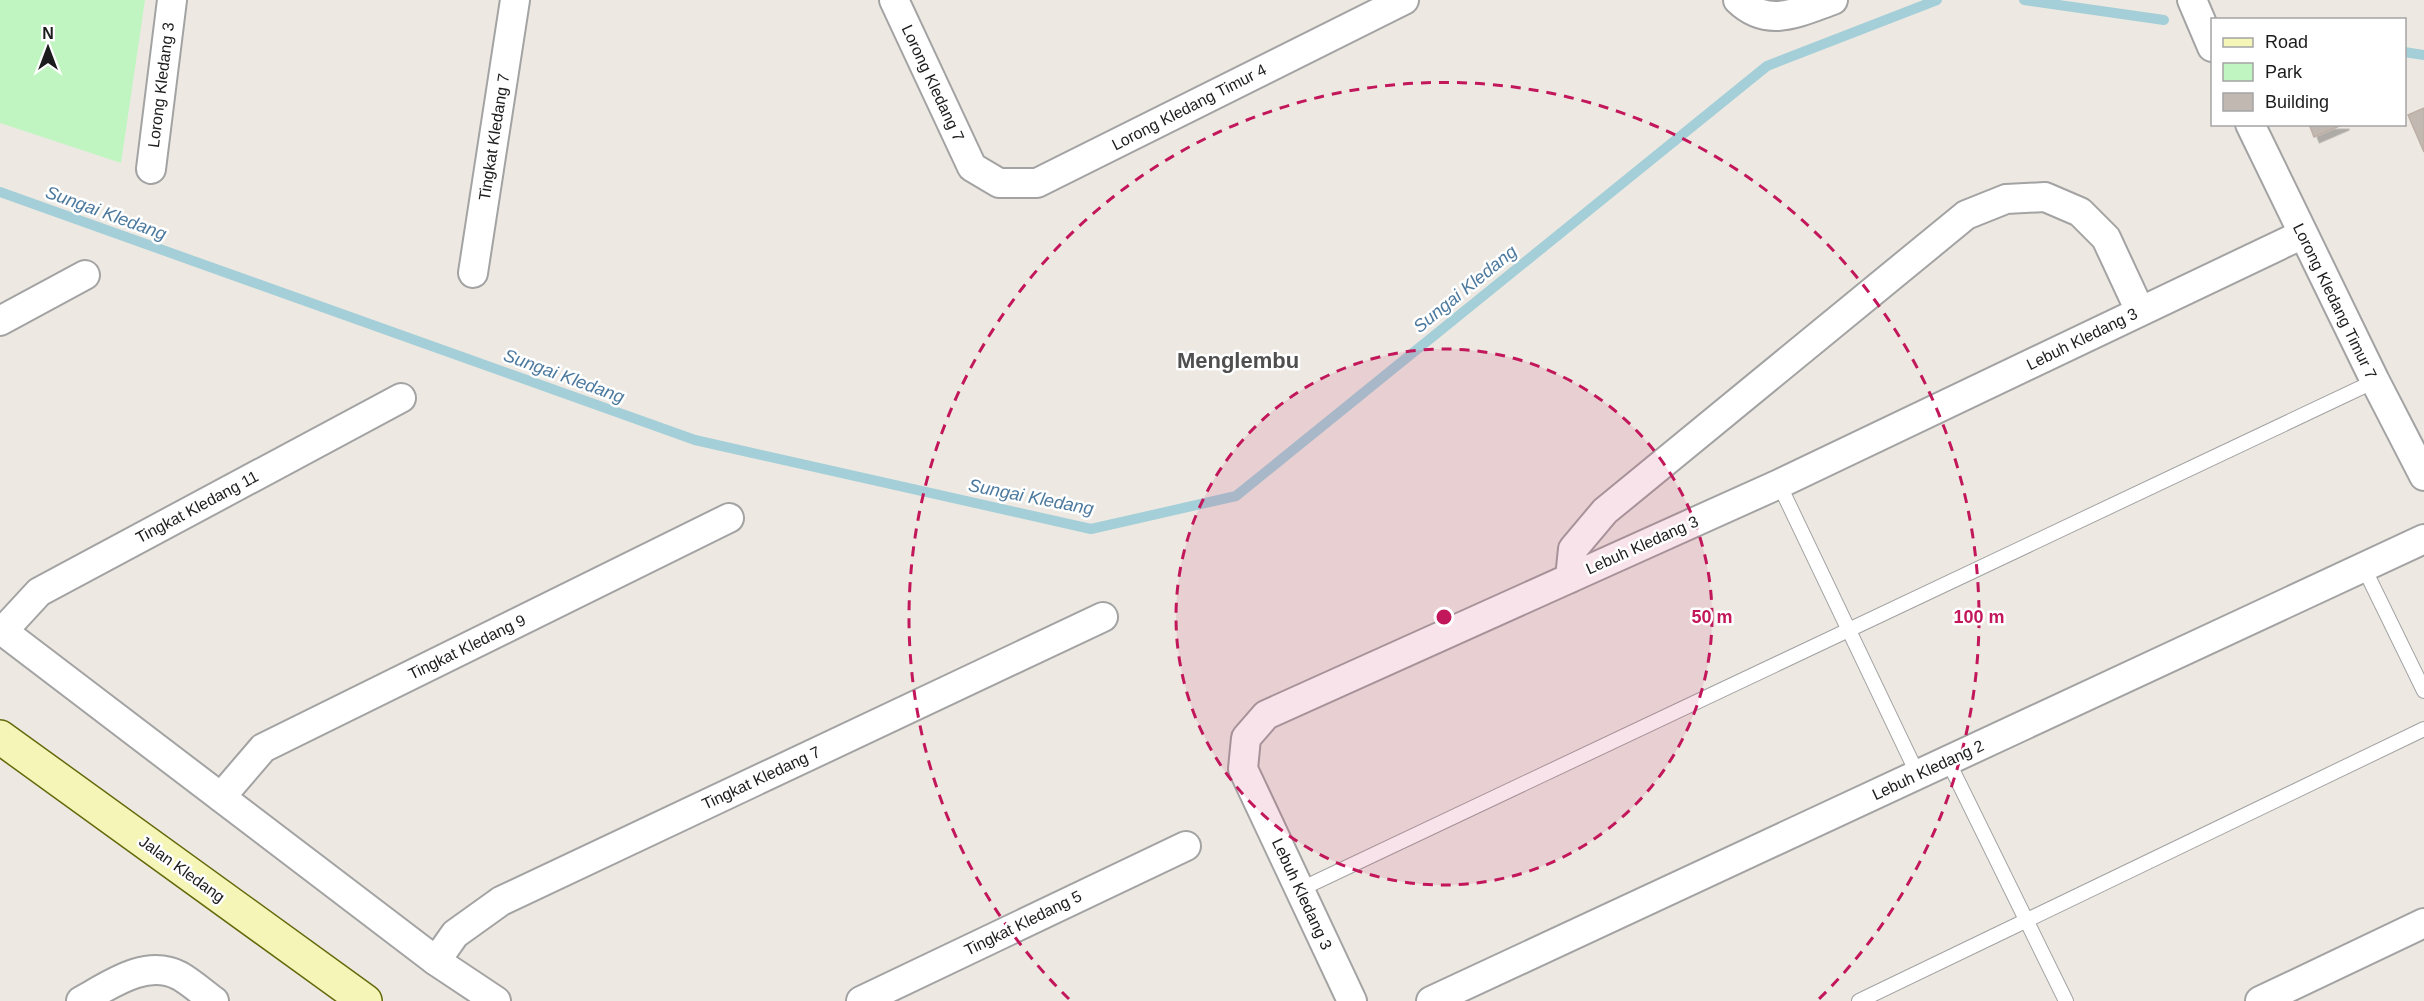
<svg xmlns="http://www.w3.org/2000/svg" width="2424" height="1001" viewBox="0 0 2424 1001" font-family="Helvetica,sans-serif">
  <defs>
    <filter id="shadow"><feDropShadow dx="5.5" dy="5.5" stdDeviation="0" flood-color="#0004"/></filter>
  </defs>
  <rect width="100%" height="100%" fill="#ede9e2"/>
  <path fill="#c0f5c2" d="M 0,0 L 145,0 L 121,163 L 0,123 Z"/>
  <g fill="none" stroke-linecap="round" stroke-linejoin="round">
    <g stroke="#a4cfd8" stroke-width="10">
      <path d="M 2024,0 L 2164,20"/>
      <path d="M 2404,52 L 2424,55"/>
      <path d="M 0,192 L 695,440 L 1091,529 L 1236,496 L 1767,66 L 1937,0"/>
    </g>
  </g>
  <g fill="#c1b8b2" stroke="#bdafa5" stroke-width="1.5" filter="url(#shadow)">
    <path d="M 2424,108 L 2424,152 L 2408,115 Z"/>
    <path d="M 2309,124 L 2344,124 L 2314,137 Z"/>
  </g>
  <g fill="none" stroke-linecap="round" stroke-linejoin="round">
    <defs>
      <g id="lane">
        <path d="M 1779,484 L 1918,775"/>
        <path d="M 2364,568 L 2424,691"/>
        <path d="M 1948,761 L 2066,1001"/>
        <path d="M 1301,889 L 2375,381"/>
        <path d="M 1859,1001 L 2424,729"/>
      </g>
      <g id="street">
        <path d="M 894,0 L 972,167 L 999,183 L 1037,183 L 1404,0"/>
        <path d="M 1738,0 C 1768,29 1799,12 1833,0"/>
        <path d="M 2192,0 L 2212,47"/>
        <path d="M 2250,124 L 2375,381 L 2424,476"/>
        <path d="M 151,169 L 172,0"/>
        <path d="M 473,273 L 515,0"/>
        <path d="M 0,321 L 85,275"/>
        <path d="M 1570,578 L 1573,549 L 1605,511 L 1966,215 L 2006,199 L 2045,197 L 2080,212 L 2106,238 L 2140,311"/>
        <path d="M 0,629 L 436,961 L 496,1001"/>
        <path d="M 3,631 L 39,592 L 401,398"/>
        <path d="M 221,797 L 263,748 L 729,518"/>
        <path d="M 436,961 L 455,934 L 501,901 L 1103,617"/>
        <path d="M 81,1001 C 110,985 146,958 180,976 C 192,983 203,993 214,1001"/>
        <path d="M 861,1001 L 1186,846"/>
        <path d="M 1352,1001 L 1243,769 L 1246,738 L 1266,715 L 1779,484 L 2303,234"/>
        <path d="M 1431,1001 L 2424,539"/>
        <path d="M 2260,1001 L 2424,923"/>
      </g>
      <path id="secondary" d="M 0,737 L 365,1001"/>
    </defs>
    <use href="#lane" stroke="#a3a3a3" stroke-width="16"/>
    <use href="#street" stroke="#a3a3a3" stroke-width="32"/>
    <use href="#secondary" stroke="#646a0b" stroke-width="36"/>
    <use href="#lane" stroke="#fff" stroke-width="14"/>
    <use href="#street" stroke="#fff" stroke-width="28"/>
    <use href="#secondary" stroke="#f5f5b8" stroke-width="33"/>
  </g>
  <circle cx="1444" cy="617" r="268" fill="#c2185b" fill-opacity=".12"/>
  <g fill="none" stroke="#c2185b" stroke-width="3" stroke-dasharray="10 8">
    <circle cx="1444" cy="617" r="268"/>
    <path d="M1069 999A535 535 0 1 1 1819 999"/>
  </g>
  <g text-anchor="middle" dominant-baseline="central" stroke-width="5" stroke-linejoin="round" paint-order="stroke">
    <g font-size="16" fill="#1c1c1c" stroke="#fff">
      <text transform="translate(933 83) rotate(65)">Lorong Kledang 7</text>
      <text transform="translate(161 85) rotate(-83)">Lorong Kledang 3</text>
      <text transform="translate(1189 107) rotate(-27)">Lorong Kledang Timur 4</text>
      <text transform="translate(494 137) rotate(-81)">Tingkat Kledang 7</text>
      <text transform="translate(2335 301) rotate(64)">Lorong Kledang Timur 7</text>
      <text transform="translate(2082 339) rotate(-26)">Lebuh Kledang 3</text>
      <text transform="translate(197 507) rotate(-28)">Tingkat Kledang 11</text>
      <text transform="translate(1642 545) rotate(-24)">Lebuh Kledang 3</text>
      <text transform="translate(467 647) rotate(-26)">Tingkat Kledang 9</text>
      <text transform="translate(1928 770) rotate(-25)">Lebuh Kledang 2</text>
      <text transform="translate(761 778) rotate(-25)">Tingkat Kledang 7</text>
      <text transform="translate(182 869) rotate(36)">Jalan Kledang</text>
      <text transform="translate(1302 894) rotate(65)">Lebuh Kledang 3</text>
      <text transform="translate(1023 923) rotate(-26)">Tingkat Kledang 5</text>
    </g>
    <g font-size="18" font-style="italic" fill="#4c799e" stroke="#fff">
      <text transform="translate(106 213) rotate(20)">Sungai Kledang</text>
      <text transform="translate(1465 289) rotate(-39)">Sungai Kledang</text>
      <text transform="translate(564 376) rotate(20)">Sungai Kledang</text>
      <text transform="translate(1031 497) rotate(11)">Sungai Kledang</text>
    </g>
    <g font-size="22" font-weight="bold" fill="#4f4f4f" stroke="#fff">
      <text x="1238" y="360">Menglembu</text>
    </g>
  </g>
  <circle cx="1444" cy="617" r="9" fill="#c2185b" stroke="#fff" stroke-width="3"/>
  <g font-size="18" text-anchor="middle" font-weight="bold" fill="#c2185b" stroke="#fff" stroke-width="5" stroke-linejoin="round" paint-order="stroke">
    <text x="1712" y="623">50 m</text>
    <text x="1979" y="623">100 m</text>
  </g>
  <rect x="2211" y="18" width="195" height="108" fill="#ffffff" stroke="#a4a4a4" stroke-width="1.5"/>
  <rect x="2223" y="38" width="30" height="9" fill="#f5f5b8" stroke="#a4a4a4" stroke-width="1.5"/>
  <text x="2265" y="48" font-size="18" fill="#1c1c1c">Road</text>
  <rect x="2223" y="63" width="30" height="18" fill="#c0f5c2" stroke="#a4a4a4" stroke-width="1.5"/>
  <text x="2265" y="78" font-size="18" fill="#1c1c1c">Park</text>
  <rect x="2223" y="93" width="30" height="18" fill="#c1b8b2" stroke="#a4a4a4" stroke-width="1.5"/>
  <text x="2265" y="108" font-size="18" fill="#1c1c1c">Building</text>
  <g transform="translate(48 48)" stroke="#ffffff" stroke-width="4.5" paint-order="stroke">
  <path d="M0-4.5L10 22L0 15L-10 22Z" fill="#1c1c1c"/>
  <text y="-9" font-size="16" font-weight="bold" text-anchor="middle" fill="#1c1c1c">N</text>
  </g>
</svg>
